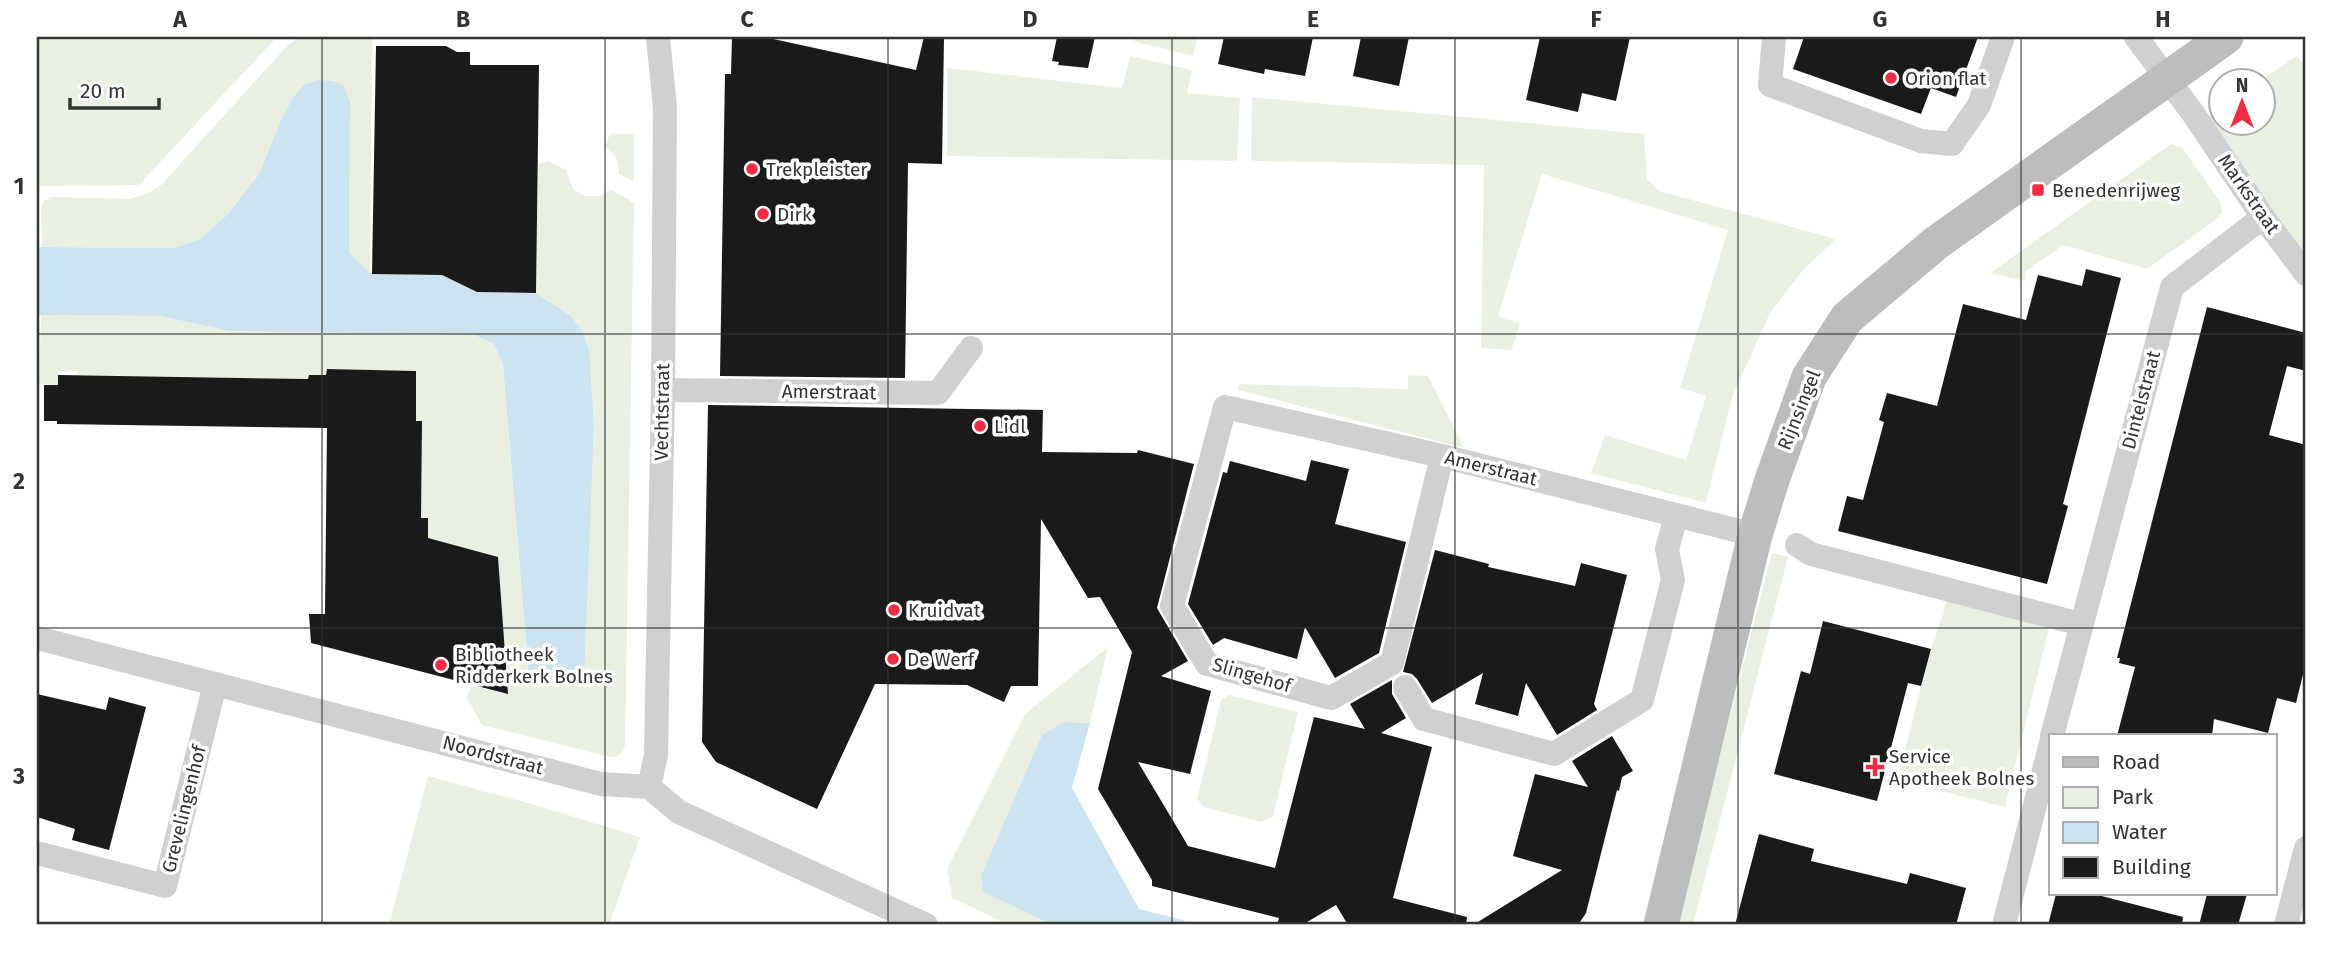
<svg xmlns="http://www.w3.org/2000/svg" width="2343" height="962" viewBox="0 0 2343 962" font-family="'Fira Sans',sans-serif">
  <rect width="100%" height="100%" fill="#fff"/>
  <g fill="#eaf0e1">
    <path d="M 299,37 L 372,37 L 370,274 L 349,253 L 350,102 L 318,80 L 305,84 L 293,97 L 281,120 L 259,174 L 228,214 L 200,239 L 174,248 L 42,247 L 41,209 L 44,201 L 52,197 L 130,199 L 148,193 L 161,185 L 285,48 Z"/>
    <path d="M 1134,37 L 1198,37 L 1193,56 L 1133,41 Z"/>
    <path d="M 37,40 L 274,40 L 139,185 L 37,186 Z"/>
    <path d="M 1130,56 L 1192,70 L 1187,93 L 1240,98 L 1237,161 L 947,156 L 947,68 L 1122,88 Z"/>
    <path d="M 2297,56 L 2306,69 L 2306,253 L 2204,120 L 2220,108 L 2220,122 L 2262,122 L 2261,80 Z"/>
    <path d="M 1252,97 L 1644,134 L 1647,179 L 1659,191 L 1836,239 L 1803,270 L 1770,313 L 1732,397 L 1706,503 L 1591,473 L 1605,435 L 1686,460 L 1706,396 L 1680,388 L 1728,230 L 1542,174 L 1498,316 L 1520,323 L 1512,350 L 1481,348 L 1484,165 L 1251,161 Z"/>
    <path d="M 610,134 L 634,134 L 634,182 L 619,174 C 619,160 616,155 605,146 Z"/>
    <path d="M 2171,144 L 2182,148 L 2220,201 L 2222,212 L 2218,218 L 2147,269 L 2063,245 L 2026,271 L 2025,281 L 1990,273 Z"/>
    <path d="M 549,161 L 566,170 L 573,189 L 585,196 L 600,196 L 611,190 L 634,203 L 625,745 L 623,751 L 618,756 L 610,757 L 482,725 L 467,698 L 471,686 L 508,694 L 428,538 L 421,518 L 422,421 L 416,421 L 416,371 L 327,369 L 326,375 L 308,379 L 77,375 L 77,371 L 58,371 L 58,385 L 39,384 L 41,315 L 159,316 L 230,331 L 474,335 L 494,344 L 503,365 L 529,677 L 594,422 L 589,349 L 582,330 L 571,316 L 536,293 L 538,164 Z"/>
    <path d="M 1408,375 L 1428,376 L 1464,448 L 1238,390 L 1239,384 L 1408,389 Z"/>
    <path d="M 1772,553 L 1788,557 L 1693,925 L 1676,925 Z"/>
    <path d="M 1948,598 L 2050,624 L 2005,807 L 1897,780 L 1931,649 Z"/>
    <path d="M 1108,647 L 1090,723 L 1064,722 L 983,892 L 1053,925 L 1009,925 L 952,898 L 947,869 L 1025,714 Z"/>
    <path d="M 1229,695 L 1298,712 L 1273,817 L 1261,822 L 1204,807 L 1197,799 L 1221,700 Z"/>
    <path d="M 428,776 L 539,806 L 640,837 L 609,925 L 389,925 Z"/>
  </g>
  <g fill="#cde4f0">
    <path d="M 318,80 L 333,81 L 343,85 L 350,102 L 349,253 L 370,273 L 442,275 L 477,292 L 536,293 L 571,316 L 582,330 L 589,349 L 594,422 L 584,680 L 529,678 L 503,365 L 494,344 L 474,335 L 230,331 L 159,316 L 37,315 L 37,247 L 174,248 L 200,239 L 228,214 L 259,174 L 281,120 L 293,97 L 305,84 Z"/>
    <path d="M 1064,722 L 1090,723 L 1072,788 L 1139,909 L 1202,925 L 1053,925 L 983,892 L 981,876 L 1042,735 Z"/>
  </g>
  <g fill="#1a1a1a">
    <path d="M 732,37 L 764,37 L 916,70 L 924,37 L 944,37 L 942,164 L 908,163 L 905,378 L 720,376 L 725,74 L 731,74 Z"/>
    <path d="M 1057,37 L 1095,37 L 1088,68 L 1058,65 L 1059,62 L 1052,61 Z"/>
    <path d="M 1224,37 L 1313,37 L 1305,76 L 1265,69 L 1264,74 L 1218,64 Z"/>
    <path d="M 1361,37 L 1409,37 L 1399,86 L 1353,76 Z"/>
    <path d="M 1540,37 L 1630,37 L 1616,101 L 1582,93 L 1578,112 L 1526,100 Z"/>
    <path d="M 1804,37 L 1978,37 L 1956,97 L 1931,88 L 1921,114 L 1793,69 Z"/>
    <path d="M 376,46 L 446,46 L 457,52 L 470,52 L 470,65 L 539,65 L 536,293 L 477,292 L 442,275 L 372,274 Z"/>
    <path d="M 2086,269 L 2121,278 L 2063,504 L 2068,506 L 2047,584 L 1838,531 L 1847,496 L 1863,500 L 1884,422 L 1879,420 L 1887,393 L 1937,406 L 1963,304 L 2026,320 L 2038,275 L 2082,286 Z"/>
    <path d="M 2207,307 L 2306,333 L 2306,371 L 2287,366 L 2269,435 L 2306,445 L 2306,662 L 2296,703 L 2277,698 L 2268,733 L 2214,719 L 2212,736 L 2117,736 L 2135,667 L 2119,663 L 2120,658 L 2117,658 Z"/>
    <path d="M 327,369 L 416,371 L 416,421 L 422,421 L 421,518 L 428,518 L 428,538 L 498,557 L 508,694 L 311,643 L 309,614 L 325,614 L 327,428 L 57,424 L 57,421 L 44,421 L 44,385 L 58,385 L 58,375 L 308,379 L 309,375 L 326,375 Z"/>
    <path d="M 708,405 L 1043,410 L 1042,452 L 1137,453 L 1138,450 L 1194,464 L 1157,608 L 1188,661 L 1161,676 L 1211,691 L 1190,774 L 1138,762 L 1181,834 L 1188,846 L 1275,868 L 1314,717 L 1365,729 L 1350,704 L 1392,680 L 1392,694 L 1406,718 L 1381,733 L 1432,747 L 1393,898 L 1467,917 L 1466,925 L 1348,925 L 1336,905 L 1302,925 L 1277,925 L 1279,918 L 1152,886 L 1152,880 L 1098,789 L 1132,652 L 1100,597 L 1088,598 L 1041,519 L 1038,686 L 1011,686 L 1004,702 L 967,685 L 875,684 L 817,809 L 716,762 L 702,742 Z"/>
    <path d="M 1311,460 L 1349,469 L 1335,524 L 1406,542 L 1379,653 L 1335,678 L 1305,627 L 1297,659 L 1224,638 L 1213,645 L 1188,604 L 1223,472 L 1227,473 L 1230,461 L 1306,481 Z"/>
    <path d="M 1435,550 L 1489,564 L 1488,567 L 1575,586 L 1581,563 L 1627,575 L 1594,704 L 1597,710 L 1557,735 L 1526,683 L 1518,716 L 1475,704 L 1483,673 L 1432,703 L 1417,679 L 1412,674 L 1403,672 Z"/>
    <path d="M 1823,621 L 1931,649 L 1921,686 L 1908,683 L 1877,801 L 1774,774 L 1801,671 L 1810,674 Z"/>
    <path d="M 37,694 L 106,710 L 109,697 L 146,707 L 109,850 L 72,840 L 75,829 L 37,817 Z"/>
    <path d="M 1612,736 L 1633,771 L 1622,777 L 1619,791 L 1617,790 L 1586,913 L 1578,925 L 1473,925 L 1562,870 L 1513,856 L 1535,774 L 1588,787 L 1572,761 Z"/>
    <path d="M 1759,834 L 1814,849 L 1811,861 L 1907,884 L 1910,873 L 1966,888 L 1956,925 L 1735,925 Z"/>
    <path d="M 2056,894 L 2094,894 L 2183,917 L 2182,925 L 2048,925 Z"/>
    <path d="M 2207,894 L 2247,894 L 2238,925 L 2199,925 Z"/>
  </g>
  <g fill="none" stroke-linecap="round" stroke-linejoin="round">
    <g stroke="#d0d0d0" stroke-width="24">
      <path d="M 1774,37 L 1770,85 L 1921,141 L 1952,144 L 1979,105 L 2003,37"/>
      <path d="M 2136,37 L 2192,112 L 2263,217 L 2306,274"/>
      <path d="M 663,390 L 938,393 L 971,348"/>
      <path d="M 1442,456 L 1392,663 L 1331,698 L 1207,664 L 1172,606 L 1225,407 L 1442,456 L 1755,535"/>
      <path d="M 1797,545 L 1811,554 L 2081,624"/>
      <path d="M 37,638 L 601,784 L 649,787 L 679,812 L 926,925"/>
      <path d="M 1405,687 L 1424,719 L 1554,754 L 1642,700 L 1673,580 L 1667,549 L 1676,517"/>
      <path d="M 2052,736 L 2172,287 L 2263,217"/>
      <path d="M 649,787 L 656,755 L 663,390 L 665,108 L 658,37"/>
      <path d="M 37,853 L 165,886 L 215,684"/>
      <path d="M 2004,925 L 2051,743"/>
      <path d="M 2286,925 L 2306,848"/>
    </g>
    <path stroke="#bdbdbd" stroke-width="35" d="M 1661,925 L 1755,535 L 1772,480 L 1809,377 L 1847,318 L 1936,243 L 2226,37"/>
  </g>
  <path fill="none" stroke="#333" stroke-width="2" stroke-opacity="0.55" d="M 322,37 L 322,925M 605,37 L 605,925M 888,37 L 888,925M 1172,37 L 1172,925M 1455,37 L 1455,925M 1738,37 L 1738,925M 2021,37 L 2021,925M 37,334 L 2306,334M 37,628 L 2306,628"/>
  <g fill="#f32c45" stroke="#fff" stroke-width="2.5">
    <circle cx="1891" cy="78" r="7"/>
    <circle cx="752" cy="169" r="7"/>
    <rect x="2031" y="183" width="14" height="14" rx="3.5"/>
    <circle cx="763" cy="214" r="7"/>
    <circle cx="980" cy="426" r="7"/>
    <circle cx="894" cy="610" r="7"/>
    <circle cx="893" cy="659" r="7"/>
    <circle cx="441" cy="665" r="7"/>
    <path d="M1871.5 756.5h7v7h7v7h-7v7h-7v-7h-7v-7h7z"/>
  </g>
  <g text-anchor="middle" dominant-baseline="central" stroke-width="7" stroke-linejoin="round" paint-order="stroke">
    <g font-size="19" fill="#333" stroke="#fff" text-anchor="start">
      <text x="1905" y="78">Orion flat</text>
      <text x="766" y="169">Trekpleister</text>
      <text x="2052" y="190">Benedenrijweg</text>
      <text x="777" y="214">Dirk</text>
      <text x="994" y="426">Lidl</text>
      <text x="908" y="610">Kruidvat</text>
      <text x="455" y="654">Bibliotheek<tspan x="455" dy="22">Ridderkerk Bolnes</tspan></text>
      <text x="907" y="659">De Werf</text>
      <text x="1889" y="756">Service<tspan x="1889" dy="22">Apotheek Bolnes</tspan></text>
    </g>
    <g font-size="19" fill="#333" stroke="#fff">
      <text transform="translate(2249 194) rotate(55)">Markstraat</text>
      <text transform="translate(829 392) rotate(1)">Amerstraat</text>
      <text transform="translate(2141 400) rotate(-75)">Dintelstraat</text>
      <text transform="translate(1799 410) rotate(-68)">Rijnsingel</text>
      <text transform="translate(662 412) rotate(-89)">Vechtstraat</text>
      <text transform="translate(1491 468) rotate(14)">Amerstraat</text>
      <text transform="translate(1252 675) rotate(16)">Slingehof</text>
      <text transform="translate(493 755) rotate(15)">Noordstraat</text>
      <text transform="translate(184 809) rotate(-76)">Grevelingenhof</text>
    </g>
  </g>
  <rect width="2343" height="962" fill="none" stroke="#ffffff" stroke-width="77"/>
  <rect x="2049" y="734" width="228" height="161" fill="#ffffff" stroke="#adadad" stroke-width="2"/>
  <rect x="2063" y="757" width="35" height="10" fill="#bdbdbd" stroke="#adadad" stroke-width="2"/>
  <text x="2112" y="769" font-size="21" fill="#333333">Road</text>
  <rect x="2063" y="787" width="35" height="21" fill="#eaf0e1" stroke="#adadad" stroke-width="2"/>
  <text x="2112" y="804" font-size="21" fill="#333333">Park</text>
  <rect x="2063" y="822" width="35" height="21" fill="#cde4f0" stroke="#adadad" stroke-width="2"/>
  <text x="2112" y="839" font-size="21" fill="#333333">Water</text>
  <rect x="2063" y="857" width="35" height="21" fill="#1a1a1a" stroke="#adadad" stroke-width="2"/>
  <text x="2112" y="874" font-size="21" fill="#333333">Building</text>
  <g transform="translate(2242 102)"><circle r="33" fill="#ffffff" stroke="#adadad" stroke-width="2"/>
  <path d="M0-5L12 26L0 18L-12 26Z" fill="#f32c45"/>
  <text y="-10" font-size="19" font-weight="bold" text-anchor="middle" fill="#333333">N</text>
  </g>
  <path d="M70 98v10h89v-10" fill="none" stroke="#333333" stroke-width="3.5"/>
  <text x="80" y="98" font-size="21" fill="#333333" stroke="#ffffff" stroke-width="5" paint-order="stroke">20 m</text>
  <rect x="38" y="38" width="2266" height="885" fill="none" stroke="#333" stroke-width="2.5"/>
  <g font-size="23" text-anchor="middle" font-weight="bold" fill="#333">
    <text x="180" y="27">A</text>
    <text x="463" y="27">B</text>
    <text x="747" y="27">C</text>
    <text x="1030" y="27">D</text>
    <text x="1313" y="27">E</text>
    <text x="1596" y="27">F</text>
    <text x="1880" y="27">G</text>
    <text x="2163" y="27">H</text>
    <text x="19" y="194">1</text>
    <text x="19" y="489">2</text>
    <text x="19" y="784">3</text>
  </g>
</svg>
